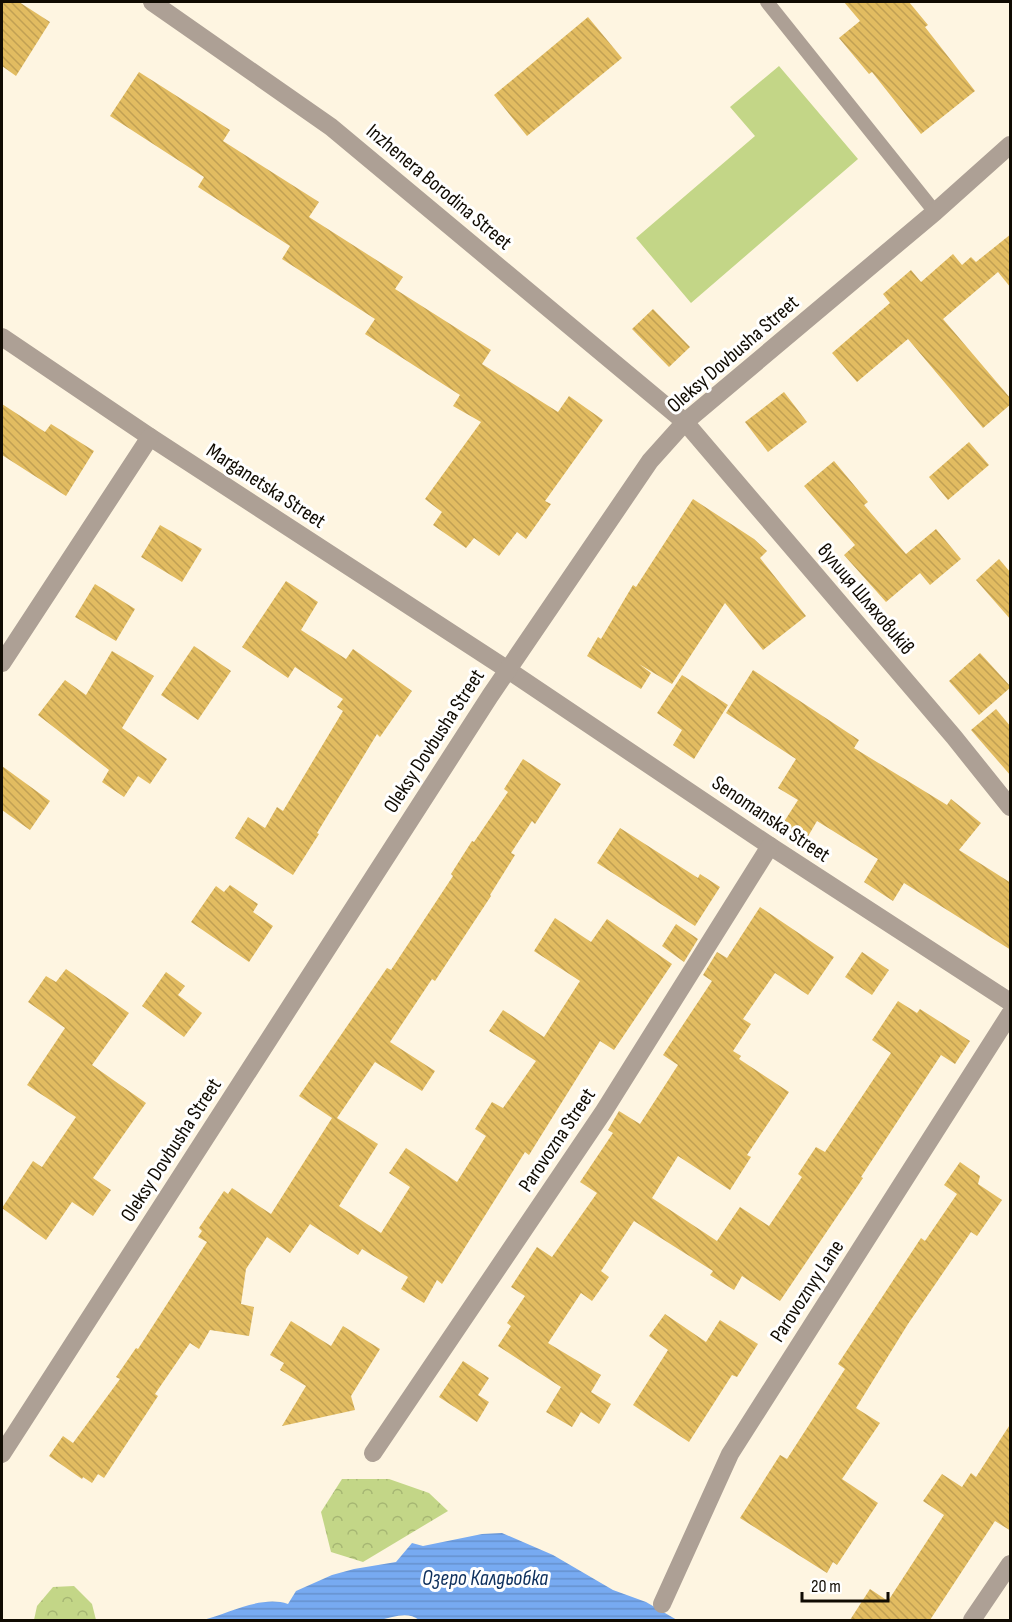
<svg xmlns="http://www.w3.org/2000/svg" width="1012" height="1622" viewBox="0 0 1012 1622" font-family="'Sofia Sans Condensed',sans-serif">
  <defs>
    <pattern id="forest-crowns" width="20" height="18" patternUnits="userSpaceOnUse" patternTransform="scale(1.5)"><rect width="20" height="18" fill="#c3d687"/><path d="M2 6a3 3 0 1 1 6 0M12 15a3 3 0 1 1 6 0" fill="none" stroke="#a6b673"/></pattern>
    <pattern id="water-rules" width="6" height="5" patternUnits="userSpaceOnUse" patternTransform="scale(1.5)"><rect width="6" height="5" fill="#77aaf1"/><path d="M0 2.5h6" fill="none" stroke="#6691cd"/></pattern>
    <pattern id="building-back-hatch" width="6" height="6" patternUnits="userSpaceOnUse" patternTransform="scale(1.5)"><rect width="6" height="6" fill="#e2bc61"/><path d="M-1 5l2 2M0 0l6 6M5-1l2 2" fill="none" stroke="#c1a053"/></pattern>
  </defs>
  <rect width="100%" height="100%" fill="#fef5e1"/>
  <path fill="#c3d687" d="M 779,66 L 858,159 L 691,303 L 636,238 L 755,136 L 730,107 Z"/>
  <g fill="url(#forest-crowns)">
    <path d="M 342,1479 L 389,1479 L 429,1493 L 448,1511 L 363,1562 L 331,1552 L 321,1512 Z"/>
    <path d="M 74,1586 L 92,1604 L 96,1620 L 34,1620 L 37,1606 L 53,1587 Z"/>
  </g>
  <path fill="url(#water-rules)" d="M 502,1533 L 553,1555 L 613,1590 L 646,1602 L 677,1620 L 419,1620 C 408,1611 393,1617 380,1620 L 203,1620 C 230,1613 262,1595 288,1604 L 296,1591 L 332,1575 L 354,1569 L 396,1562 L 412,1543 L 423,1546 L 482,1534 Z"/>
  <g fill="url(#building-back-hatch)">
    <path d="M 2,2 L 19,2 L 50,22 L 16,76 L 2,66 Z"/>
    <path d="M 844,2 L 909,2 L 928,25 L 925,27 L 975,91 L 921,134 L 872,72 L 869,74 L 839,38 L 860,21 Z"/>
    <path d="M 588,17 L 622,58 L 527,136 L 494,95 Z"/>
    <path d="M 139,72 L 230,130 L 223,141 L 319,202 L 309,217 L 403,277 L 395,289 L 491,350 L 482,364 L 558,412 L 569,396 L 603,420 L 545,501 L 551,504 L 526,539 L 517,532 L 499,556 L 474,538 L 466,548 L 433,525 L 442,512 L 425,499 L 481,422 L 453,406 L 460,395 L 365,334 L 375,319 L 282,259 L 290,246 L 198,187 L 204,177 L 110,116 Z"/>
    <path d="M 1011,234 L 1011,288 L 998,272 L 943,319 L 1011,399 L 1011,404 L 983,428 L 908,339 L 857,382 L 832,353 L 890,303 L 883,294 L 911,270 L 921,282 L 953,254 L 962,265 L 971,257 L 976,262 Z"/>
    <path d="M 653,309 L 690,347 L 669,367 L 632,329 Z"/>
    <path d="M 784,392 L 807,422 L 768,452 L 745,422 Z"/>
    <path d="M 2,404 L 45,432 L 51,424 L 94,451 L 66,496 L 2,455 Z"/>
    <path d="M 969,442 L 989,465 L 948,500 L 929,477 Z"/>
    <path d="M 834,461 L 868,502 L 864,505 L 906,554 L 936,529 L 961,559 L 930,585 L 920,573 L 886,602 L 844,555 L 855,545 L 804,486 Z"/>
    <path d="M 693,499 L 754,539 L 767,551 L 760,558 L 806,616 L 763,650 L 725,603 L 672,684 L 639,664 L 651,673 L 641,689 L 587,656 L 598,637 L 601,639 L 633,585 L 636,587 Z"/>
    <path d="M 160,525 L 202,549 L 182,582 L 141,557 Z"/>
    <path d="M 999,559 L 1011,573 L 1011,620 L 976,580 Z"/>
    <path d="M 286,581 L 318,602 L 301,630 L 346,659 L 353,649 L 412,691 L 380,737 L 377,734 L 317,833 L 319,834 L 293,875 L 235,838 L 248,817 L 265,828 L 277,807 L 283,811 L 343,711 L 337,707 L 343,699 L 295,667 L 288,678 L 242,647 Z"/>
    <path d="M 95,584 L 135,609 L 116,641 L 75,617 Z"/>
    <path d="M 194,646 L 231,671 L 198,720 L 161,695 Z"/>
    <path d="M 112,651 L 154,676 L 122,728 L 167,759 L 150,784 L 138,776 L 124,797 L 102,782 L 109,770 L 38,715 L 65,680 L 86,695 Z"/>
    <path d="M 980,653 L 1011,687 L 979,715 L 949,681 Z"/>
    <path d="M 753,670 L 859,740 L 854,748 L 947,805 L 951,799 L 981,823 L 959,850 L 1011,883 L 1011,950 L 904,883 L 893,901 L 864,882 L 878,859 L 817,821 L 804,843 L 780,828 L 798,800 L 778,788 L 796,759 L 726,713 Z"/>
    <path d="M 682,675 L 728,705 L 694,759 L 673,745 L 682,730 L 657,713 Z"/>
    <path d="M 996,709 L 1011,727 L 1011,776 L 971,730 Z"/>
    <path d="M 523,759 L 561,784 L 535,824 L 532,821 L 511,853 L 515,855 L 490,895 L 491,896 L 435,981 L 432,979 L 390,1042 L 435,1071 L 422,1091 L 375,1062 L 337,1118 L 378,1144 L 339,1206 L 381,1233 L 410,1187 L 389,1173 L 406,1148 L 457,1182 L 486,1136 L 475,1129 L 492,1102 L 503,1108 L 536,1061 L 489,1031 L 503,1010 L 544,1037 L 580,981 L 534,951 L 555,918 L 591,942 L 607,919 L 672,964 L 614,1050 L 600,1041 L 529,1155 L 525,1152 L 442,1284 L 437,1280 L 424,1303 L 401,1289 L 408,1277 L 362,1249 L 358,1255 L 310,1224 L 290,1253 L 267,1237 L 246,1269 L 241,1304 L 254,1307 L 249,1336 L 210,1330 L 199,1349 L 190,1343 L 155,1394 L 158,1396 L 104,1478 L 98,1474 L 92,1483 L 83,1477 L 82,1479 L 49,1456 L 63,1436 L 73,1443 L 120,1379 L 116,1377 L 136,1348 L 138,1349 L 207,1242 L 198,1237 L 202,1231 L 199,1228 L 224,1191 L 228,1194 L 232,1188 L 271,1214 L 332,1118 L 299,1096 L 387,968 L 391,970 L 453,876 L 451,874 L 472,841 L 474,842 L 508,792 L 504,789 Z"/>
    <path d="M 2,766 L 50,801 L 30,830 L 2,810 Z"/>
    <path d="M 620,828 L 698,878 L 700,874 L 720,887 L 695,926 L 597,863 Z"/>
    <path d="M 230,885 L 258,904 L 253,912 L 273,926 L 249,962 L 191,922 L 216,886 L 224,892 Z"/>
    <path d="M 760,907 L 834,957 L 808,995 L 775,973 L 743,1019 L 751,1024 L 733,1051 L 741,1056 L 739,1059 L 789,1092 L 747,1155 L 751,1157 L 730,1190 L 678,1156 L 652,1198 L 717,1241 L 740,1207 L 769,1226 L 802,1177 L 798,1174 L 816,1147 L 825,1152 L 891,1053 L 872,1040 L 898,1001 L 917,1013 L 920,1009 L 970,1041 L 955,1064 L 941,1055 L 861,1177 L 863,1178 L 780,1301 L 742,1276 L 734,1290 L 710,1275 L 713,1271 L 634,1221 L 601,1271 L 609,1277 L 592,1301 L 581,1293 L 548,1343 L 601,1375 L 591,1392 L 611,1404 L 599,1424 L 581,1412 L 572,1427 L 546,1412 L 561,1387 L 498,1346 L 511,1326 L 507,1323 L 525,1296 L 511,1287 L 537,1247 L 552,1257 L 597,1193 L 580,1182 L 613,1133 L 608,1130 L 619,1111 L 640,1124 L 678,1065 L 663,1055 L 712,981 L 703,975 L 717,952 L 727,958 Z"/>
    <path d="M 676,924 L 698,939 L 684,962 L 662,946 Z"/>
    <path d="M 862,952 L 889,970 L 872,995 L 845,977 Z"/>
    <path d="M 66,969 L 129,1013 L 92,1065 L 146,1103 L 93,1178 L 111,1190 L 93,1216 L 72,1202 L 46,1240 L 2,1208 L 33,1161 L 42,1167 L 76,1117 L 27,1085 L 65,1028 L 28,1002 L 46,976 L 56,982 Z"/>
    <path d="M 166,972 L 185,986 L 178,995 L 202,1013 L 184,1037 L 142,1006 Z"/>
    <path d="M 960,1162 L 980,1176 L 978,1184 L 1002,1200 L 977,1236 L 971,1232 L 908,1324 L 856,1408 L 880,1423 L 842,1479 L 878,1503 L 837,1565 L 833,1562 L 827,1573 L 740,1518 L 780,1455 L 787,1459 L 845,1369 L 838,1364 L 921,1238 L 925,1241 L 957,1194 L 944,1185 Z"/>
    <path d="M 665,1314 L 706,1342 L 720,1320 L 758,1344 L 737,1377 L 732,1375 L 689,1442 L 633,1405 L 668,1350 L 649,1336 Z"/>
    <path d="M 291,1321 L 331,1346 L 343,1326 L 380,1349 L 351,1396 L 355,1410 L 282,1426 L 306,1386 L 280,1370 L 284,1363 L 270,1355 Z"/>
    <path d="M 463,1361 L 489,1378 L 478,1395 L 489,1402 L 477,1422 L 439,1397 Z"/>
    <path d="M 1011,1423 L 1011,1531 L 995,1521 L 930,1620 L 850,1620 L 870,1589 L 888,1601 L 944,1515 L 923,1501 L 942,1474 L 962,1487 L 971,1473 L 976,1477 Z"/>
  </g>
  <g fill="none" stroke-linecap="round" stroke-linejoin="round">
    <path stroke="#ada095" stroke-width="14" d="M 767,2 L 935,212"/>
    <g stroke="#ada095" stroke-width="18">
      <path d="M 152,2 L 331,127 L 685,422 L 954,737 L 1010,807"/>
      <path d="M 2,337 L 150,437 L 508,670 L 770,846 L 1010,1002"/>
      <path d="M 2,663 L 150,437"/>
      <path d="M 373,1453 L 604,1111 L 770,846"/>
      <path d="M 2,1454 L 490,696 L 650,461 L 685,422 L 935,212 L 1010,145"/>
      <path d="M 662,1604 L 730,1454 L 1010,1014"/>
      <path d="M 972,1620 L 1010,1564"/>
    </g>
  </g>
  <g text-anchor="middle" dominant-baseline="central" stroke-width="6" stroke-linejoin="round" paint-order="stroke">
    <g font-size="21" fill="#100b02" stroke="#fff">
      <text transform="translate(439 187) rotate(40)">Inzhenera Borodina Street</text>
      <text transform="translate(733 354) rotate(-41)">Oleksy Dovbusha Street</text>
      <text transform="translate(266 486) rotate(33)">Marganetska Street</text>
      <text transform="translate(866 599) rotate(50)">вулиця Шляховиків</text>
      <text transform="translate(434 741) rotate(-57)">Oleksy Dovbusha Street</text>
      <text transform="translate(771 819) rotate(34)">Senomanska Street</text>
      <text transform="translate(557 1140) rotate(-56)">Parovozna Street</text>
      <text transform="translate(171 1150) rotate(-57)">Oleksy Dovbusha Street</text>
      <text transform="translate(807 1291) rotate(-57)">Parovoznyy Lane</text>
    </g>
    <g font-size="22" font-style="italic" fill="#0e305d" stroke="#fff">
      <text x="485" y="1578">Озеро Калдьобка</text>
    </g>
  </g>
  <rect width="1012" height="1622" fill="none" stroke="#100b02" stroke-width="6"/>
  <path d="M802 1592v9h86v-9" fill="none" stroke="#100b02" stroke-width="3"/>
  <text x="811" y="1592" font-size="18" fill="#100b02" stroke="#ffffff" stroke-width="4.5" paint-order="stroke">20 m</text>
</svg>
